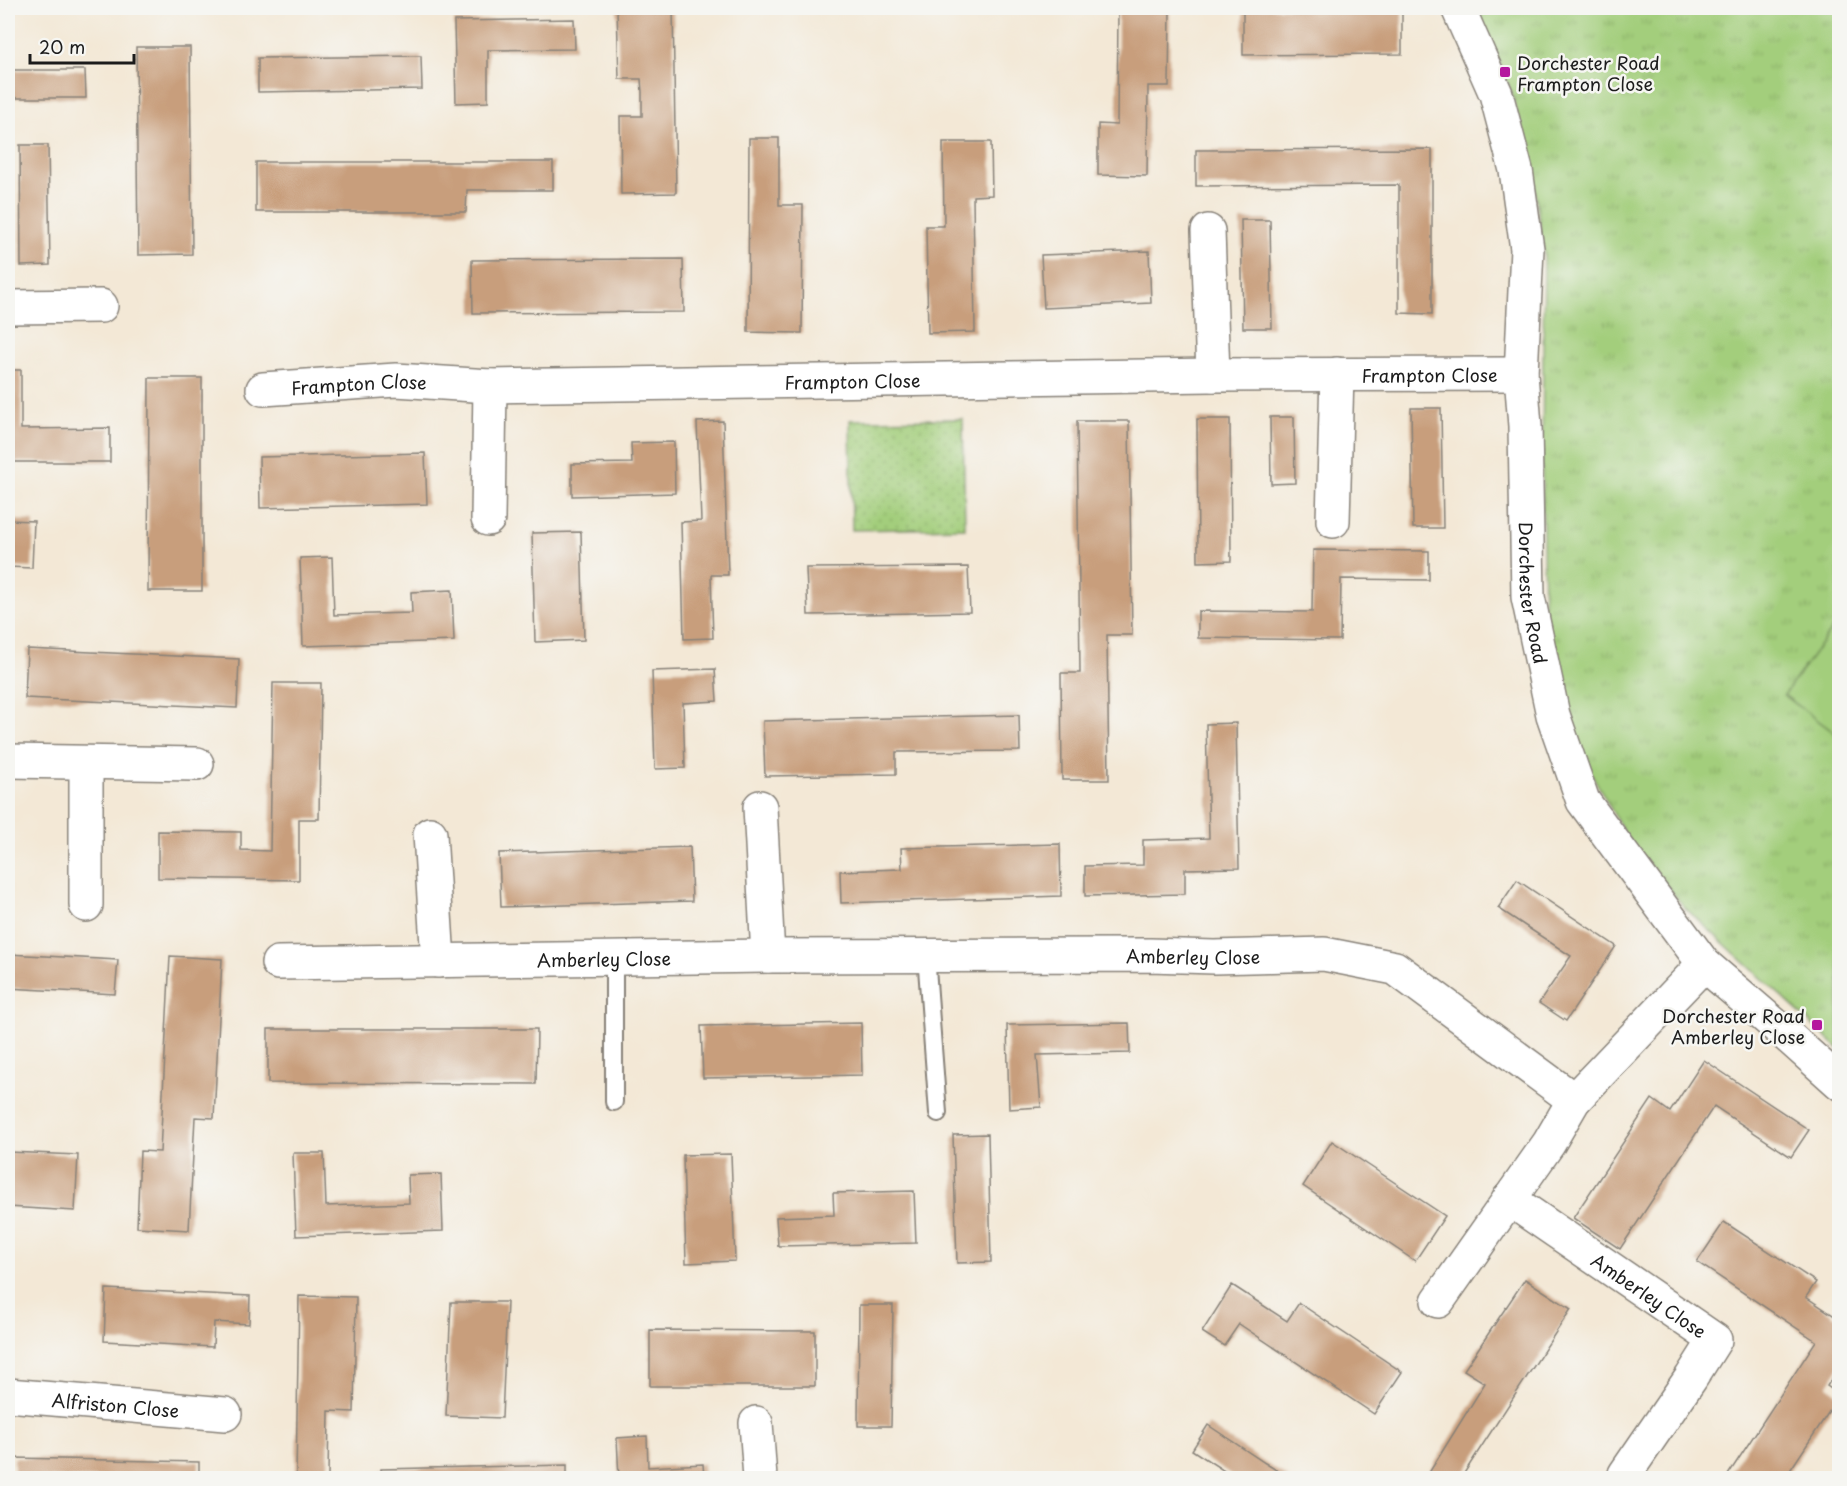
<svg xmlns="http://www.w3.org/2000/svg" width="1847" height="1486" viewBox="0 0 1847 1486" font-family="'Playpen Sans',sans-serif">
  <defs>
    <pattern id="grass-dots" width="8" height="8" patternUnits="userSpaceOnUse" patternTransform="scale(1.5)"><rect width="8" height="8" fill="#a3ce7b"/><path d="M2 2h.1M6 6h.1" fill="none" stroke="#8cb06a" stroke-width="1.8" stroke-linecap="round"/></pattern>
    <pattern id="park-tufts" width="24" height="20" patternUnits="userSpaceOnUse" patternTransform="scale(1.5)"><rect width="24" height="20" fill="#a3ce7b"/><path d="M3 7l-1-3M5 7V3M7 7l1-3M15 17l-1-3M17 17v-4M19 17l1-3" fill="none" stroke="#8cb06a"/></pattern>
  </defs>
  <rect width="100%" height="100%" fill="#f6f6f2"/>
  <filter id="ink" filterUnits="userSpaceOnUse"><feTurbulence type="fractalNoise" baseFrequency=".0167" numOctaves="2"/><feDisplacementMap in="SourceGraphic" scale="12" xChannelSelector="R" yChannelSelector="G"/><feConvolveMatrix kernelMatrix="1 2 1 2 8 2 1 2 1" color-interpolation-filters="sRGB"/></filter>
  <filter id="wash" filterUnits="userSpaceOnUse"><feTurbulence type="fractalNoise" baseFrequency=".008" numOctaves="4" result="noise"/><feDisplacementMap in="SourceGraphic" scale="24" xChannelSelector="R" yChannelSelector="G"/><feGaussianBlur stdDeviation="1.35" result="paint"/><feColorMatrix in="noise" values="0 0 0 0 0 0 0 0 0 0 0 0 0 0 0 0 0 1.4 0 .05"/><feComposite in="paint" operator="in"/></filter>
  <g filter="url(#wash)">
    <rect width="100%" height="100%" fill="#f3e8d6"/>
    <path fill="url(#grass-dots)" stroke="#60754c" stroke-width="1.5" d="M 963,419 L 965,528 L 852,530 L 850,420 Z"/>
    <path fill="url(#park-tufts)" stroke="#60754c" stroke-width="1.5" d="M 1477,8 L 1839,8 L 1839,1049 L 1685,908 L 1627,838 L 1585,762 L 1563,693 L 1544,619 L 1542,461 L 1544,254 L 1532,170 L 1512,94 Z"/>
    <path fill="#a3ce7b" stroke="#60754c" stroke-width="1.5" d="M 1839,619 L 1839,736 L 1784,695 Z"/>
    <g id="blocks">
      <g fill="#c89e7b">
        <path d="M 617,8 L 673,8 L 676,193 L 621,194 L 620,116 L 642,116 L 642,92 L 641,79 L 619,79 Z"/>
        <path d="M 1118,8 L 1170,8 L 1169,86 L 1148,86 L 1147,176 L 1098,175 L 1098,124 L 1117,125 Z"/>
        <path d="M 1243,8 L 1402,8 L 1402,54 L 1243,55 Z"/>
        <path d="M 574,19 L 575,49 L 488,50 L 488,102 L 456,103 L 454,21 Z"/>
        <path d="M 136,47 L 190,47 L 192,254 L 138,255 Z"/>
        <path d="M 421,56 L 422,89 L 258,92 L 258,58 Z"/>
        <path d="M 8,70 L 85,70 L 86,98 L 8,98 Z"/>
        <path d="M 749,138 L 779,138 L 779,205 L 803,205 L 802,333 L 748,332 Z"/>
        <path d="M 943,142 L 991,142 L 992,195 L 973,196 L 975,332 L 928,333 L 926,226 L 944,226 Z"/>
        <path d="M 20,145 L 48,145 L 50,265 L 21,266 Z"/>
        <path d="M 1432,149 L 1432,314 L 1399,313 L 1399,185 L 1196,186 L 1196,150 Z"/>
        <path d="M 256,162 L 553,162 L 553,190 L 467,190 L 466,212 L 256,212 Z"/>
        <path d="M 1241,220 L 1270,220 L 1272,328 L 1243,328 Z"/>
        <path d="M 1149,251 L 1151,303 L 1044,308 L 1041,255 Z"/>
        <path d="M 683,259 L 684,312 L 473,313 L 472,260 Z"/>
        <path d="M 8,370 L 21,370 L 21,429 L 110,428 L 110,462 L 8,462 Z"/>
        <path d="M 149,378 L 202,378 L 202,591 L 148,591 Z"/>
        <path d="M 1411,408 L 1441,408 L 1443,528 L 1413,528 Z"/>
        <path d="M 1270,417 L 1294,417 L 1295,483 L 1271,484 Z"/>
        <path d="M 1197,419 L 1230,419 L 1231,561 L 1198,562 Z"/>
        <path d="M 723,421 L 728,575 L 711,575 L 713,638 L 684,639 L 681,522 L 701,521 L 697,422 Z"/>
        <path d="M 1077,421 L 1129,421 L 1132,635 L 1107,635 L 1109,780 L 1062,780 L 1061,673 L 1080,673 Z"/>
        <path d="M 674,442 L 675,493 L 572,496 L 572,464 L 632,463 L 631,443 Z"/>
        <path d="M 425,453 L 427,504 L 260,508 L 259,457 Z"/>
        <path d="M 8,520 L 34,521 L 32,568 L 8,567 Z"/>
        <path d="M 581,532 L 584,640 L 535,642 L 532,533 Z"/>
        <path d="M 1313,550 L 1429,551 L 1429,580 L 1341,579 L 1340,640 L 1198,638 L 1198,611 L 1312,612 Z"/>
        <path d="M 332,557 L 334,615 L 412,613 L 411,592 L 452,590 L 454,641 L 303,646 L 300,558 Z"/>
        <path d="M 968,567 L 970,612 L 808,615 L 806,568 Z"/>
        <path d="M 27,649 L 239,659 L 237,708 L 25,698 Z"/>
        <path d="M 715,669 L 717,701 L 683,703 L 685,768 L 655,769 L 652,671 Z"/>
        <path d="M 273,683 L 321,683 L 319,819 L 299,819 L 299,880 L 158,878 L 158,831 L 241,832 L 241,850 L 270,851 Z"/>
        <path d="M 1019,715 L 1020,751 L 896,752 L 896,774 L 765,776 L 763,721 Z"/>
        <path d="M 1236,723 L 1239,868 L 1185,869 L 1185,894 L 1085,896 L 1085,866 L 1143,865 L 1143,840 L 1209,838 L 1206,724 Z"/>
        <path d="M 1060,844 L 1061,896 L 841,903 L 840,871 L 902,869 L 901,848 Z"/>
        <path d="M 690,847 L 692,901 L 501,907 L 499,853 Z"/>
        <path d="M 1517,880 L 1616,946 L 1566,1021 L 1539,1003 L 1571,956 L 1498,908 Z"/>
        <path d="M 8,954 L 118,960 L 115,994 L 8,988 Z"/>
        <path d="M 170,956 L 222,959 L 214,1118 L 195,1117 L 189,1230 L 137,1227 L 140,1151 L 160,1152 Z"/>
        <path d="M 861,1023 L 862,1075 L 703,1078 L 701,1026 Z"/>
        <path d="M 1129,1023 L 1130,1053 L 1037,1055 L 1041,1107 L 1009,1109 L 1007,1025 Z"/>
        <path d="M 268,1029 L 537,1029 L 536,1084 L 268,1083 Z"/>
        <path d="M 1704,1060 L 1809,1130 L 1791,1157 L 1714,1106 L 1620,1249 L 1573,1218 L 1652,1099 L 1670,1112 Z"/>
        <path d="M 988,1134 L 991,1262 L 957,1263 L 953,1135 Z"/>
        <path d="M 1332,1141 L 1445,1216 L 1415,1261 L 1303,1186 Z"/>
        <path d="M 8,1152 L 78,1155 L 75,1211 L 8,1207 Z"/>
        <path d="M 293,1153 L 324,1153 L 326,1206 L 409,1203 L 408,1175 L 441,1174 L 443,1231 L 296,1236 Z"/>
        <path d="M 731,1154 L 735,1261 L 686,1263 L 683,1155 Z"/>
        <path d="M 914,1191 L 916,1243 L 778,1246 L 776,1217 L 834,1215 L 833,1193 Z"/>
        <path d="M 1724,1222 L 1816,1282 L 1806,1297 L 1839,1319 L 1839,1367 L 1827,1386 L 1840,1395 L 1785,1478 L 1726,1478 L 1816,1341 L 1697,1262 Z"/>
        <path d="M 1525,1279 L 1571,1309 L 1461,1478 L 1431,1478 L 1427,1476 L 1485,1383 L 1464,1370 Z"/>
        <path d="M 1232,1285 L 1287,1321 L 1299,1303 L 1402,1372 L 1374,1414 L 1239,1324 L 1224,1346 L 1202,1332 Z"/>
        <path d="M 106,1289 L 250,1296 L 249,1324 L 214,1322 L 213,1347 L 104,1341 Z"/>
        <path d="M 299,1296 L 356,1297 L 354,1412 L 329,1411 L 328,1478 L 296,1478 Z"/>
        <path d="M 451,1302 L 507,1302 L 502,1418 L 446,1416 Z"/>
        <path d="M 859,1305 L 893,1305 L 891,1426 L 858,1426 Z"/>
        <path d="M 650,1330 L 815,1331 L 815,1386 L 650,1386 Z"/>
        <path d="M 1208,1425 L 1265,1463 L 1289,1478 L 1235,1478 L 1192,1450 Z"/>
        <path d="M 647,1436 L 648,1467 L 703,1464 L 704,1478 L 619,1478 L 617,1438 Z"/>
        <path d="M 14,1458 L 199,1462 L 199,1478 L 14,1478 Z"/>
        <path d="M 567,1465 L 567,1478 L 381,1478 L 381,1469 Z"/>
      </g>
    </g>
  </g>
  <g filter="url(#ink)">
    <use href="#blocks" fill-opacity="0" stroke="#888279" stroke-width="1.5"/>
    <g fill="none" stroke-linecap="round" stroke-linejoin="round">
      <defs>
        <g id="service">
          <path d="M 926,955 L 938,1113"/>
          <path d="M 614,1102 L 614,958"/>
        </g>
        <g id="minor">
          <path id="s1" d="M 1458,8 L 1496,94 L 1516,170 L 1527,249 L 1521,374 L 1525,426 L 1528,597 L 1553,715 L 1583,801 L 1704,964 L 1782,1031 L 1840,1083"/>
          <path d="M 1208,231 L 1213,375"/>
          <path d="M 8,307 L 101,306"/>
          <path id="s2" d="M 263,389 L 396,380 L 490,386 L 1213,375 L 1521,374"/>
          <path d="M 488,519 L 490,386"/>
          <path d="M 1333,521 L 1337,374"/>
          <path d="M 8,761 L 197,764"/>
          <path d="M 760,807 L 768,956"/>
          <path d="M 430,834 L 438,961"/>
          <path d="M 86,905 L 86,764"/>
          <path id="s3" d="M 278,963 L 768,956 L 1150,955 L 1214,957 L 1324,954 L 1395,968 L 1574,1100"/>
          <path id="s4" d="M 1509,1199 L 1715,1340 L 1691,1378 L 1625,1474"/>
          <path d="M 1438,1301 L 1549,1143 L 1574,1100 L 1704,964"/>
          <path id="s5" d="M 8,1395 L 225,1414"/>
          <path d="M 756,1423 L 760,1478"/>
        </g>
      </defs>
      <use href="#service" stroke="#888279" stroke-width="20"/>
      <use href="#minor" stroke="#888279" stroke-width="36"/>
      <use href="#service" stroke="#fff" stroke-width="16"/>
      <use href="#minor" stroke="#fff" stroke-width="33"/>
    </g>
  </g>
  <g fill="#b5179e" stroke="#f6f6f2" stroke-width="2">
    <rect x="1499" y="66" width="12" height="12" rx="3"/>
    <rect x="1811" y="1019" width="12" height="12" rx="3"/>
  </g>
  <g text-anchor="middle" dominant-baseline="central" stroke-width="5" stroke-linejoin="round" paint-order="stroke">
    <g font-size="18" fill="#1c1c1c" stroke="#f6f6f2" text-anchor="start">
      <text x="1517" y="62">Dorchester Road<tspan x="1517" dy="21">Frampton Close</tspan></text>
      <text x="1805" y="1015" text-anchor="end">Dorchester Road<tspan x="1805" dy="21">Amberley Close</tspan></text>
    </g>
    <g font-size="18" fill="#1c1c1c" stroke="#f6f6f2">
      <text stroke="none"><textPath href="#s2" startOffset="1167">Frampton Close</textPath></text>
      <text stroke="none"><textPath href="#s2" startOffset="590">Frampton Close</textPath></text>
      <text stroke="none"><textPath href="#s2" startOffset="96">Frampton Close</textPath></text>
      <text stroke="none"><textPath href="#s1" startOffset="597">Dorchester Road</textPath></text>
      <text stroke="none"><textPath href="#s3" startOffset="915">Amberley Close</textPath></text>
      <text stroke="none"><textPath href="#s3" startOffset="326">Amberley Close</textPath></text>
      <text stroke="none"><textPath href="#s4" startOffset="170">Amberley Close</textPath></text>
      <text stroke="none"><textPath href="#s5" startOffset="108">Alfriston Close</textPath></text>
    </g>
  </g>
  <rect width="1847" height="1486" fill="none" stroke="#f6f6f2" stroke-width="30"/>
  <path d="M30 54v9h104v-9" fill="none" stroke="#1c1c1c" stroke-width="3"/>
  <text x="39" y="54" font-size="18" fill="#1c1c1c" stroke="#f6f6f2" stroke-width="4.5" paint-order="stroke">20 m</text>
</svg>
